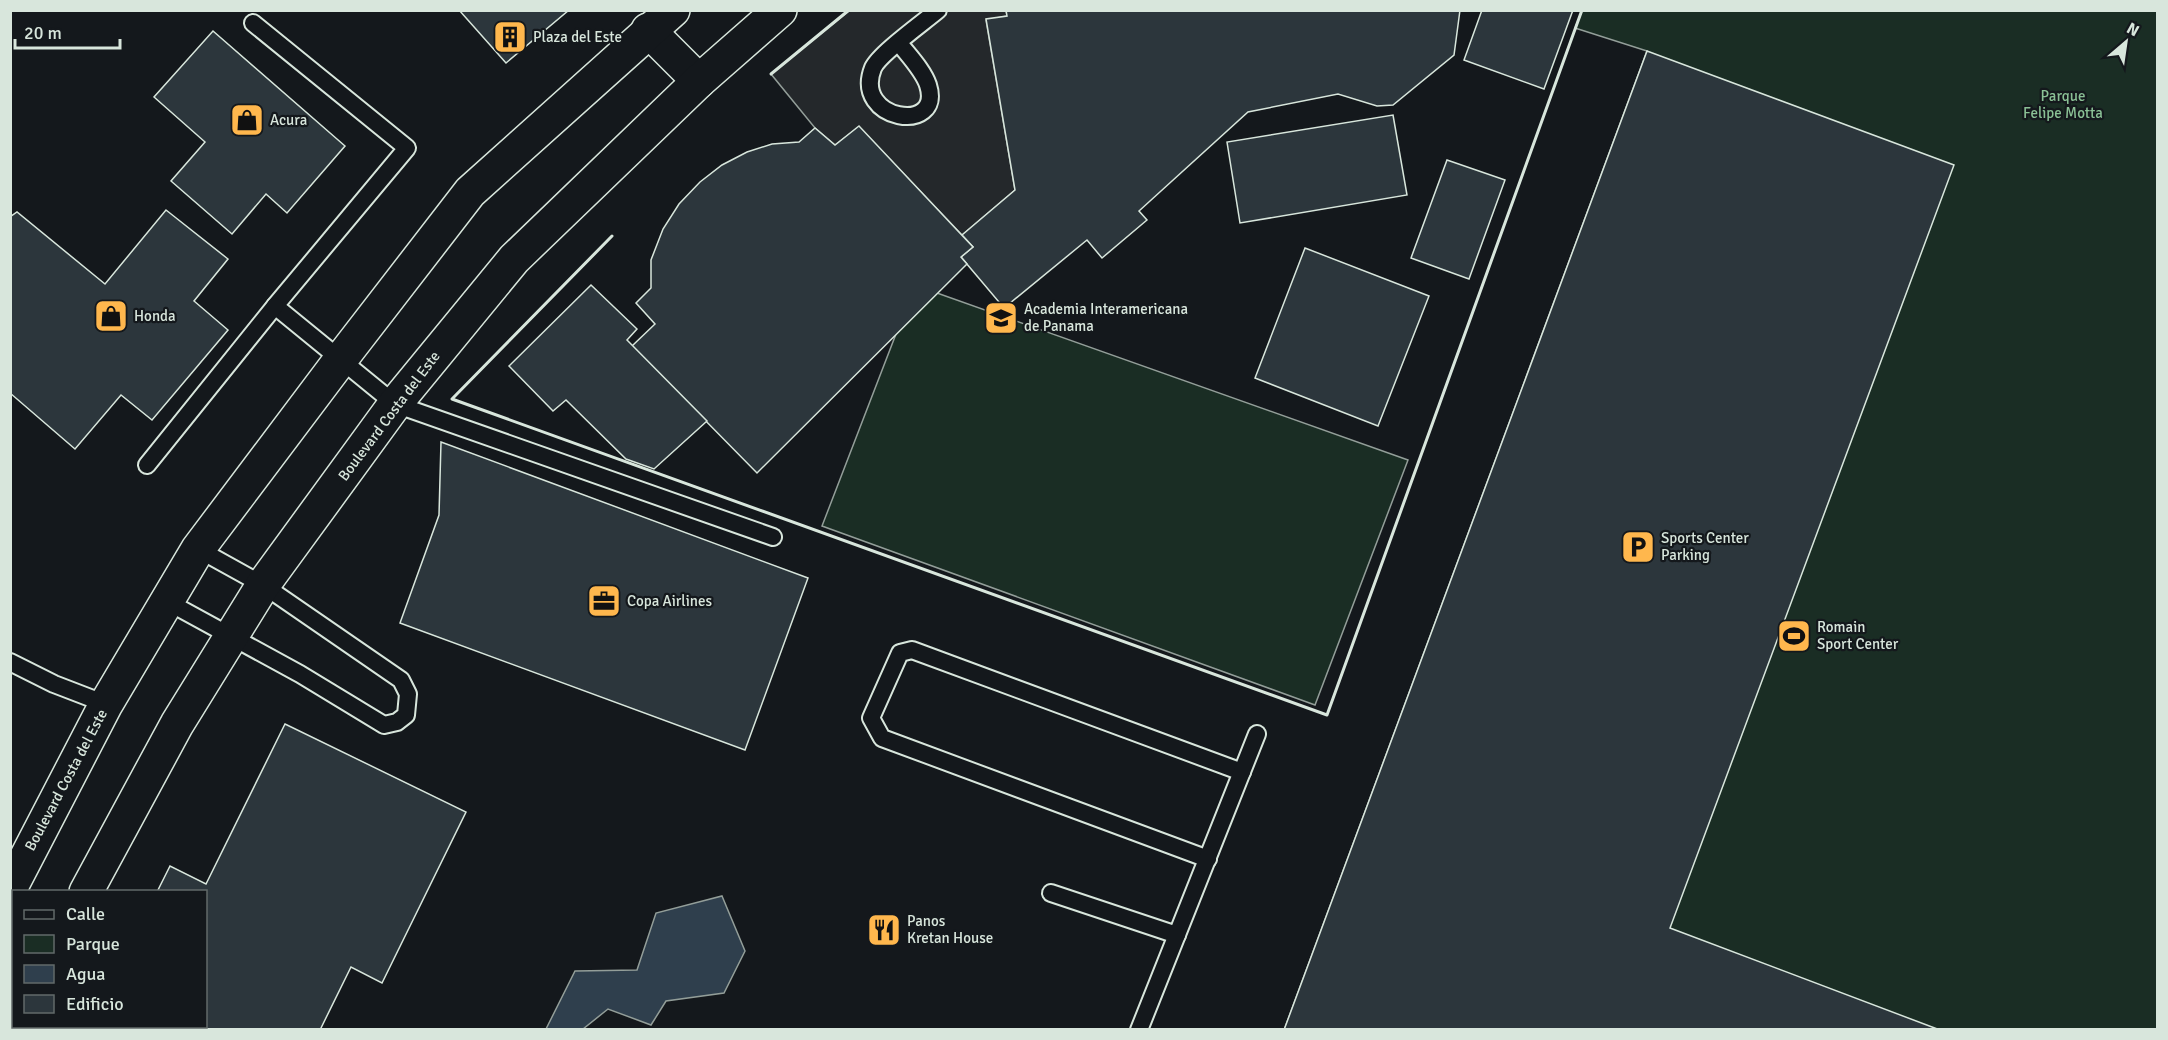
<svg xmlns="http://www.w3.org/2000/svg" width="2168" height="1040" viewBox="0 0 2168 1040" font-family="Signika,sans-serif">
  <rect width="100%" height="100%" fill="#14181c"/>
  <g fill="#1a2d24" stroke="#939e99" stroke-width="1.5">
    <path d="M 1582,11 L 2157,11 L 2157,1029 L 1284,1030 L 1647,51 L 1575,28 Z"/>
    <path d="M 937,293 L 1408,460 L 1315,705 L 822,526 L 896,334 Z"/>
  </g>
  <path fill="#24282b" stroke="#939e99" stroke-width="1.5" d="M 849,11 L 1006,11 L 1007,16 L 986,20 L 1015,190 L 962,235 L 859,127 L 835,145 L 815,128 L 771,74 Z"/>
  <path fill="#2f3f4d" stroke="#939e99" stroke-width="1.5" d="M 722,896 L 745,951 L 724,993 L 666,1001 L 651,1025 L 608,1009 L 583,1029 L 546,1029 L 575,971 L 637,970 L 656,913 Z"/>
  <g fill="#2c363c" stroke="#d8e6dc" stroke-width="1.5">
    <path d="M 459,10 L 569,10 L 506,63 Z"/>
    <path d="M 1006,10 L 1460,10 L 1454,55 L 1393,105 L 1377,106 L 1338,94 L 1248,112 L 1139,211 L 1147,220 L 1102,258 L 1087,240 L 1004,308 L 961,257 L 973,247 L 962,235 L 1015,190 L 986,19 L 1007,16 Z"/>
    <path d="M 1482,10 L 1573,10 L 1544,89 L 1464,60 Z"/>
    <path d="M 213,31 L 345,146 L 287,213 L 266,194 L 232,234 L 171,181 L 205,142 L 154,97 Z"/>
    <path d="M 1647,51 L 1954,165 L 1670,928 L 1940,1030 L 1284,1030 Z"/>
    <path d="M 1393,115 L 1407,195 L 1240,223 L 1227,142 Z"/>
    <path d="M 859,126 L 973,247 L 961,257 L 967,264 L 757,473 L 632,346 L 655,324 L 636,303 L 651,288 L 651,260 L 663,229 L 679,204 L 700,182 L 722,165 L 747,152 L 772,144 L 799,142 L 815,128 L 835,145 Z"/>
    <path d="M 1447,160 L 1505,180 L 1469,279 L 1411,258 Z"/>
    <path d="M 166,210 L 228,259 L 194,301 L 228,330 L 152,420 L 121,395 L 75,449 L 10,393 L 10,217 L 17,212 L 105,284 Z"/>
    <path d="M 1305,248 L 1429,296 L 1378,426 L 1255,378 Z"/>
    <path d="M 591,285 L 637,329 L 627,340 L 707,421 L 654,469 L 626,459 L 566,400 L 553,411 L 509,366 Z"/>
    <path d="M 441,442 L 808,578 L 745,750 L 400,623 L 439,515 Z"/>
    <path d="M 285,724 L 466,812 L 382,983 L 351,967 L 320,1030 L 90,1030 L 91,1026 L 206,1026 L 206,892 L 157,892 L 170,866 L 206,884 Z"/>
  </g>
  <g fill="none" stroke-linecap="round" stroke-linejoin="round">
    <defs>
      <g id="lane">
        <path d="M 253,23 L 407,148 L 275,306 L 395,404 L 773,537"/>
        <path d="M 899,43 C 908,55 923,70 928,85 C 944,135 852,121 873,68 C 879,54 924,22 938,10"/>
        <path d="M 147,465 L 275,306"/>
        <path d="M 168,602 L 300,674 L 384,725 L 397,722 L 406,715 L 408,694 L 401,680 L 263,585 L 198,549"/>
        <path d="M 10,662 L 54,684 L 106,704"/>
        <path d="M 1208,859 L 882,738 L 871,718 L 900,653 L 912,650 L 1242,772"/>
        <path d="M 1051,893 L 1177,935"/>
        <path d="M 1139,1030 L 1257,734"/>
      </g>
      <g id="secondary">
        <path d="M 648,30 L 699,81"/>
        <path d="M 10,889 L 106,704 L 198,549 L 341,359 L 470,192 L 673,10"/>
        <path d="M 86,892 L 177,724 L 263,585 L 395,404 L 514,259 L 699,81 L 780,10"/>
        <path d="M 19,1030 L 20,1026"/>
      </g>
    </defs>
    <use href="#lane" stroke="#d8e6dc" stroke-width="20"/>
    <use href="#secondary" stroke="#d8e6dc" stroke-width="36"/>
    <use href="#lane" stroke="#14181c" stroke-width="16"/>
    <use href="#secondary" stroke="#14181c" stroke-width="33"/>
    <g stroke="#d8e6dc" stroke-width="3">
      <path d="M 771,74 L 849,10"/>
      <path d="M 612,236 L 452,399 L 1327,715 L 1582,10"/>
    </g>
  </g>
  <defs>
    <symbol id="building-square" viewBox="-11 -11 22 22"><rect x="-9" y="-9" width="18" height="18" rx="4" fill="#ffb74d" stroke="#14181c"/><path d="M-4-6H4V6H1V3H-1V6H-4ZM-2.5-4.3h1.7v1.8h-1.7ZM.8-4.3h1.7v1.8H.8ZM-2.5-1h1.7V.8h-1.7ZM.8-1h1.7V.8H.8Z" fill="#111"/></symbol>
    <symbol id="shop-square" viewBox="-11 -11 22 22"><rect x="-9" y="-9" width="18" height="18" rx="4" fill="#ffb74d" stroke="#14181c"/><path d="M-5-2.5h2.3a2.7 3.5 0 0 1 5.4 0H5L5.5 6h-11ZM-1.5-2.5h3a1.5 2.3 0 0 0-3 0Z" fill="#111"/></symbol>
    <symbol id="school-square" viewBox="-11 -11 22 22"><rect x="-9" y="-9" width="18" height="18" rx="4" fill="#ffb74d" stroke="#14181c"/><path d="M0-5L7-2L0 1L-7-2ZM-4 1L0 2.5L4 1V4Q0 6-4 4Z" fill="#111"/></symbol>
    <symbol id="parking-square" viewBox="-11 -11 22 22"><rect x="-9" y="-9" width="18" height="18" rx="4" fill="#ffb74d" stroke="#14181c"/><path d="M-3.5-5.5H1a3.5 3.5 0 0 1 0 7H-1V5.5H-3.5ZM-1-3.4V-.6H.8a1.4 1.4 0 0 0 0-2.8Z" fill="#111"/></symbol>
    <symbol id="office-square" viewBox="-11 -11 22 22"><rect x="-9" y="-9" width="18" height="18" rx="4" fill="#ffb74d" stroke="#14181c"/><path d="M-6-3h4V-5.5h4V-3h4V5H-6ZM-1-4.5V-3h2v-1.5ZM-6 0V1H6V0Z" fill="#111"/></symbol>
    <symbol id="stadium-square" viewBox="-11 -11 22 22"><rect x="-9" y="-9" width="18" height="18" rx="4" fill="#ffb74d" stroke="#14181c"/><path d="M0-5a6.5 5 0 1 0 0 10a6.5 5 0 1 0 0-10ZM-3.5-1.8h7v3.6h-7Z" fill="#111"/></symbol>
    <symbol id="restaurant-square" viewBox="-11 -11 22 22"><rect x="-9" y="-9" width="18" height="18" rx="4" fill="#ffb74d" stroke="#14181c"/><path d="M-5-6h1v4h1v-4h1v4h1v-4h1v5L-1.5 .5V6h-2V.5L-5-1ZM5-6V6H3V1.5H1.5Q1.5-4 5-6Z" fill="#111"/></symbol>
  </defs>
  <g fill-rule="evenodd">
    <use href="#building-square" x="491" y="18" width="38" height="38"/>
    <use href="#shop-square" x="228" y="101" width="38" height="38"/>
    <use href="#shop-square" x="92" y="297" width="38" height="38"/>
    <use href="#school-square" x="982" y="299" width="38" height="38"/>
    <use href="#parking-square" x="1619" y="528" width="38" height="38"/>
    <use href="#office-square" x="585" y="582" width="38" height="38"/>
    <use href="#stadium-square" x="1775" y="617" width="38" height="38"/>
    <use href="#restaurant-square" x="865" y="911" width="38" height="38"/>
  </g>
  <g text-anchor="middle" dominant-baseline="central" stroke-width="4.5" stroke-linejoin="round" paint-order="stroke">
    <g font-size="15" fill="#d8e6dc" stroke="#14181c" text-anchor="start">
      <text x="533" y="37">Plaza del Este</text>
      <text x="270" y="120">Acura</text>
      <text x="1024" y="309">Academia Interamericana<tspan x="1024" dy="17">de Panama</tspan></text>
      <text x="134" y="316">Honda</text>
      <text x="1661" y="538">Sports Center<tspan x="1661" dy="17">Parking</tspan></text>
      <text x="627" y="601">Copa Airlines</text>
      <text x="1817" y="627">Romain<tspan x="1817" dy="17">Sport Center</tspan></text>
      <text x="907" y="921">Panos<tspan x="907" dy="17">Kretan House</tspan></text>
    </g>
    <g font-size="15" fill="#8ac095" stroke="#14181c">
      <text x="2063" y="96">Parque<tspan x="2063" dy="17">Felipe Motta</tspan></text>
    </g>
    <g font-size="15" fill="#d8e6dc" stroke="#14181c">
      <text transform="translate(389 416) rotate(-53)">Boulevard Costa del Este</text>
      <text transform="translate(66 780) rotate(-62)">Boulevard Costa del Este</text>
    </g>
  </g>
  <rect width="2168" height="1040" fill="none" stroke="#d8e6dc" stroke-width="24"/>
  <rect x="12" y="890" width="195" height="138" fill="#14181c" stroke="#626a69" stroke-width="1.5"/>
  <rect x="24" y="910" width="30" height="9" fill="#14181c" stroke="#626a69" stroke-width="1.5"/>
  <text x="66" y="920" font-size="18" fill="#d8e6dc">Calle</text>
  <rect x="24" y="935" width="30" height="18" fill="#1a2d24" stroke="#626a69" stroke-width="1.5"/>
  <text x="66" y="950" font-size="18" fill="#d8e6dc">Parque</text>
  <rect x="24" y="965" width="30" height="18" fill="#2f3f4d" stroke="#626a69" stroke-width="1.5"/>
  <text x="66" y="980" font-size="18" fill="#d8e6dc">Agua</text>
  <rect x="24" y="995" width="30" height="18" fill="#2c363c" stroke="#626a69" stroke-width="1.5"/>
  <text x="66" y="1010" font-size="18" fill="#d8e6dc">Edificio</text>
  <g transform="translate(2126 42) rotate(29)" stroke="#14181c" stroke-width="4.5" paint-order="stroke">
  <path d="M0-4.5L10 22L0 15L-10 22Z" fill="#d8e6dc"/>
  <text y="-9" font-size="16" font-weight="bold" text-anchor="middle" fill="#d8e6dc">N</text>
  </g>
  <path d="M15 39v9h105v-9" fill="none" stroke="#d8e6dc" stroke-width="3"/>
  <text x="24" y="39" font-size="18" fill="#d8e6dc" stroke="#14181c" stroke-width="4.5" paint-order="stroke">20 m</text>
</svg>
